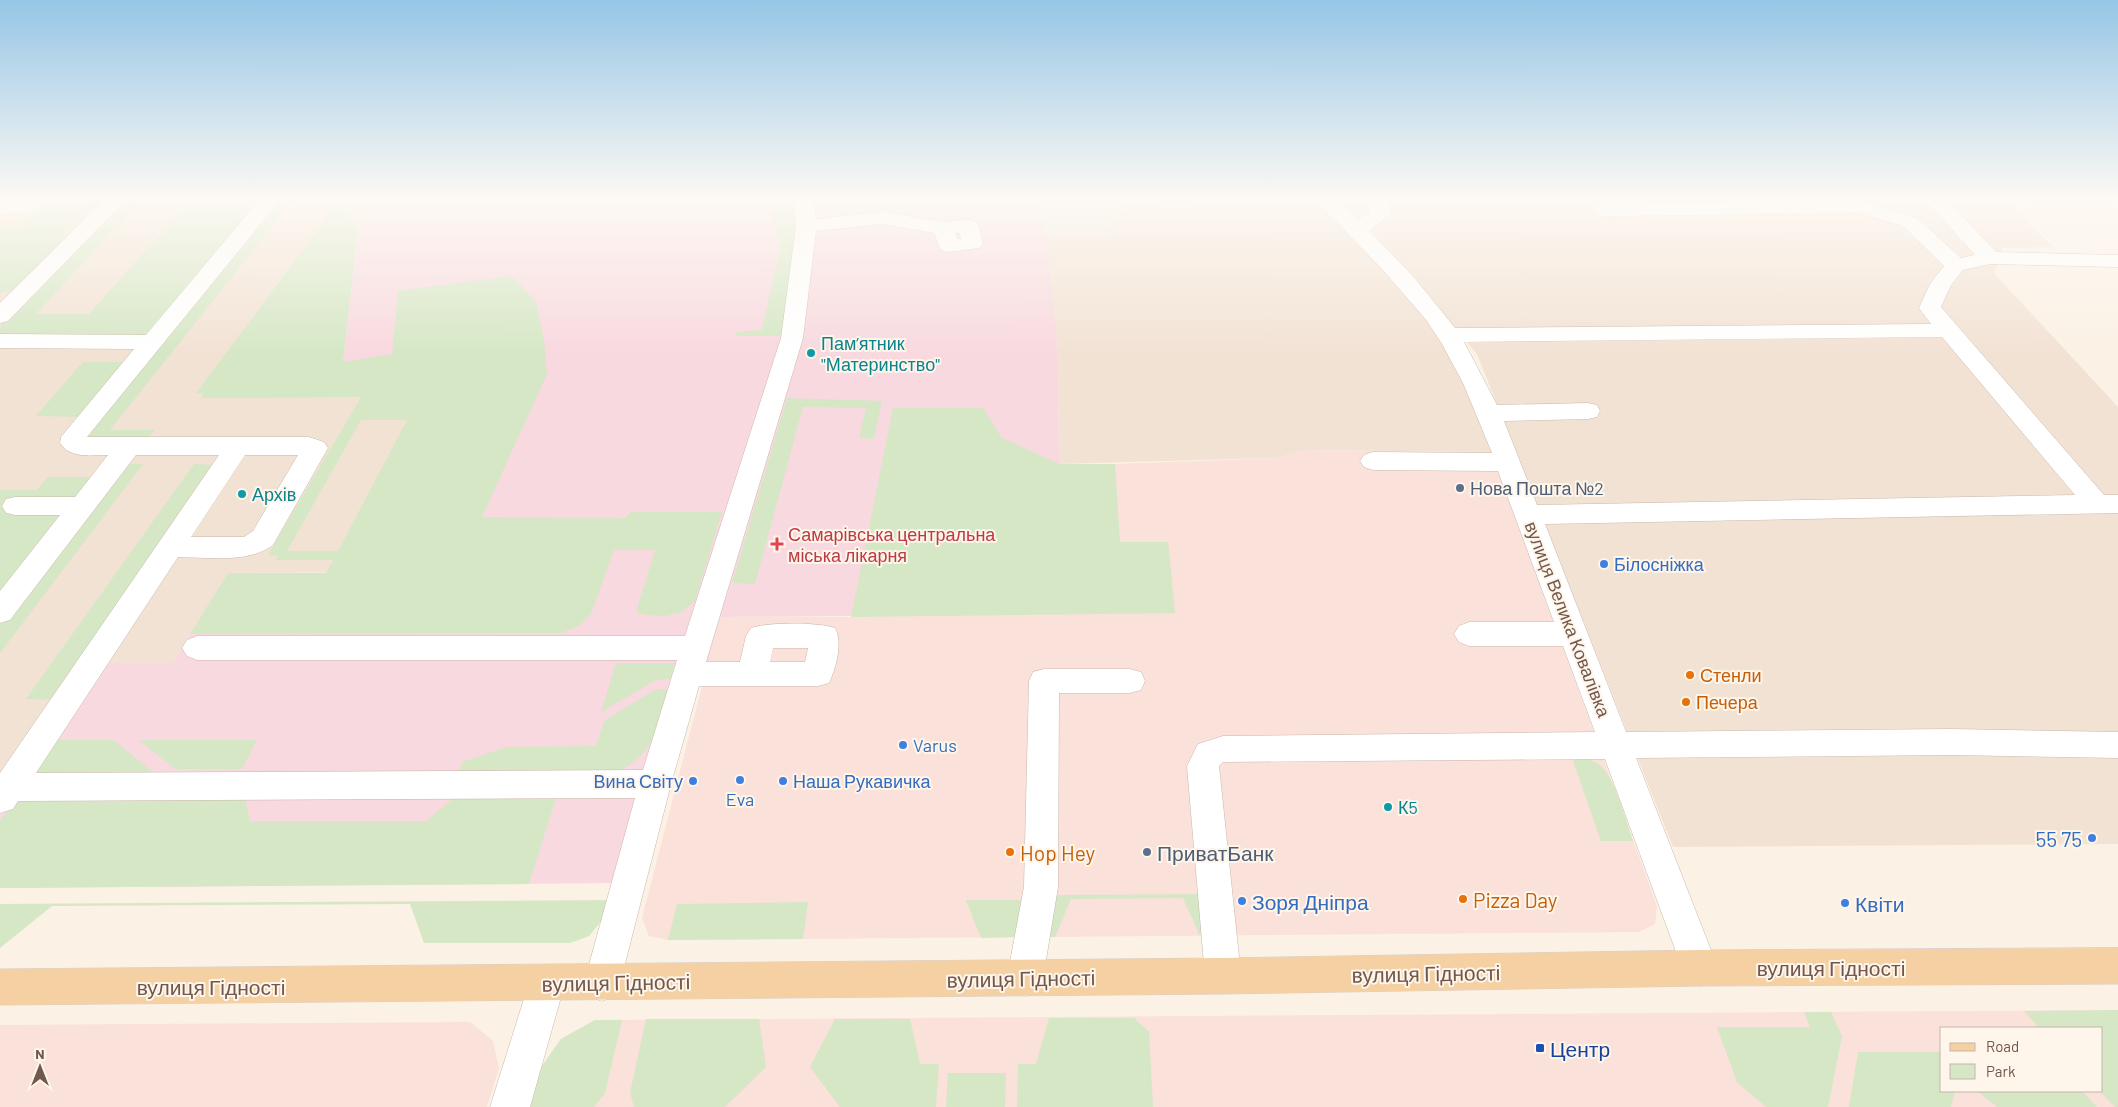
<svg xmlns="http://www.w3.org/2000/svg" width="2118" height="1107" viewBox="0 0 2118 1107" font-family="Barlow,sans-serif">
  <rect width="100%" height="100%" fill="#fbf1e5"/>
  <g fill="#f2e2d4">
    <path d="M 49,199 L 362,199 L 341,378 L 471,378 L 371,572 L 228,573 L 172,663 L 87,663 L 0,790 L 0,212 L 35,212 Z"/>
    <path d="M 1183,199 L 1315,199 L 1396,280 L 1434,327 L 1464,382 L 1492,452 L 1304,450 L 1276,458 L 1059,464 L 1058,366 L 1046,234 L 1111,233 L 1107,214 L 1127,212 L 1125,205 L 1154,203 L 1188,208 Z"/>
    <path d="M 1337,199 L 2006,199 L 2053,247 L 2003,248 L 1994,273 L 2118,407 L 2118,844 L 1673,847 L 1477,354 L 1370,229 Z"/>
  </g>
  <g fill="#fae1da" fill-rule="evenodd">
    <path d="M 1304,450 L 1492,452 L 1657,906 L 1655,924 L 1639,932 L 668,940 L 649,936 L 642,918 L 720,617 L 851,617 L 1173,592 L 1172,582 L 1120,542 L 1115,464 L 1276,458 Z"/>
    <path d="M 2118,1010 L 2118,1107 L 530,1107 L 542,1066 L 561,1039 L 595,1020 ZM 1942,1028 L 2102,1028 L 2102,1091 L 1942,1091 Z"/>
    <path d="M 470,1022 L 493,1041 L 499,1068 L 487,1107 L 0,1107 L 0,1025 Z"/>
  </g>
  <path fill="#ebe4df" d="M 1039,199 L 1183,199 L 1188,208 L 1159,211 L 1154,203 L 1125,205 L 1127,213 L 1107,214 L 1111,233 L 1046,234 Z"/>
  <path fill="#f8d9df" d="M 362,199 L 995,199 L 996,201 L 1039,199 L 1046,234 L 1056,329 L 1058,366 L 1059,464 L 1115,464 L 1120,542 L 1168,542 L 1175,613 L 720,617 L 708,663 L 675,664 L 617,883 L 0,888 L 0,800 L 92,663 L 172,663 L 228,573 L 327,573 L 471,378 L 341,379 Z"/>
  <g fill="#d5e7c5" fill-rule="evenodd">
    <path d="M 49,199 L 109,199 L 88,211 L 73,223 L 62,236 L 57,251 L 15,290 L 0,293 L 0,226 L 21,226 Z"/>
    <path d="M 124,199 L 142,199 L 36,314 L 89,314 L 192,199 L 266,199 L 147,335 L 135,337 L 5,336 L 0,333 L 1,325 Z"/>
    <path d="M 277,199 L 294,199 L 110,430 L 155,430 L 148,439 L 91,441 L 85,437 Z"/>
    <path d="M 341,199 L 345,199 L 350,217 L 358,228 L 343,362 L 392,354 L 398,291 L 512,276 L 536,302 L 544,339 L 547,374 L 482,517 L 625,518 L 631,512 L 722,512 L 695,601 L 682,612 L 665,616 L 645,615 L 636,612 L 655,550 L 614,550 L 591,614 L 579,626 L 561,633 L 190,634 L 228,573 L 326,573 L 333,560 L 276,560 L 278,556 L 268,555 L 361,397 L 201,398 L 204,393 L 196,393 ZM 361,420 L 407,420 L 338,551 L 287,551 Z"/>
    <path d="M 768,199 L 791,199 L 799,245 L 783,334 L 777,336 L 737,336 L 735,332 L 762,330 L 763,325 L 780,248 Z"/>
    <path d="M 83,362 L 128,362 L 82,417 L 36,416 Z"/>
    <path d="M 787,398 L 882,401 L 874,439 L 859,438 L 866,408 L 803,407 L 755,584 L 732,583 Z"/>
    <path d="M 893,408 L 983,408 L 1002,438 L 1059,464 L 1115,464 L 1120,542 L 1168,542 L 1175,613 L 851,617 Z"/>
    <path d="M 128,464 L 143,464 L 0,653 L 0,623 Z"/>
    <path d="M 194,464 L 218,465 L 55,700 L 26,699 Z"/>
    <path d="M 48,477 L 93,477 L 65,510 L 0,605 L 0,490 L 37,490 Z"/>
    <path d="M 616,663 L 675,663 L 670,679 L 656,680 L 601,712 Z"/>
    <path d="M 656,689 L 668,689 C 657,729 658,749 619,771 L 457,776 L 462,762 L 507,747 L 596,746 L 604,721 Z"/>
    <path d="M 49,740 L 113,740 L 162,779 L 35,775 Z"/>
    <path d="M 139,740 L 257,740 L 242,769 L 175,769 Z"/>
    <path d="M 1572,758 C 1582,758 1590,758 1598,764 C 1615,775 1626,821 1633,841 L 1601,841 Z"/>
    <path d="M 557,795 L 529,884 L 0,888 L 0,820 C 8,808 17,802 31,798 L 245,797 L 250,821 L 426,821 L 456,796 Z"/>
    <path d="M 1203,894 L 1205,917 L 1200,936 L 1183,898 L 1071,899 L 1055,937 L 1045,937 L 1049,895 Z"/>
    <path d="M 610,900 L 602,920 L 589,936 L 570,943 L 424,943 L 410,904 L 52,906 L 0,948 L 0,904 Z"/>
    <path d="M 966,900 L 1026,900 L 1019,937 L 981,938 Z"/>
    <path d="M 808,902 L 803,939 L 668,940 L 677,904 Z"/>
    <path d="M 2118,1010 L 2118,1107 L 2115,1107 L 2100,1091 L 2102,1091 L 2102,1028 L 2039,1028 L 2024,1011 Z"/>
    <path d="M 1804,1012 L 1831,1012 L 1842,1036 L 1828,1107 L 1766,1107 L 1737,1082 L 1717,1027 L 1810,1027 Z"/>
    <path d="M 1049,1018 L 1134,1018 L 1149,1032 L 1153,1107 L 1017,1107 L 1018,1064 L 1036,1064 Z"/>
    <path d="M 646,1019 L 759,1019 L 766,1067 L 725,1107 L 634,1107 L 630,1093 Z"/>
    <path d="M 835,1019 L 910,1019 L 920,1064 L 939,1064 L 936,1107 L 840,1107 L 810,1067 Z"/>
    <path d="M 595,1020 L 622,1020 L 605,1093 L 594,1107 L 530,1107 L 542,1066 L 561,1039 Z"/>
    <path d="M 1858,1052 L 1941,1052 L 1942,1091 L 1955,1091 L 1951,1107 L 1849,1107 Z"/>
    <path d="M 948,1073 L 1006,1073 L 1005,1107 L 946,1107 Z"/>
    <path d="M 1977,1091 L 2082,1091 L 2097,1107 L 1997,1107 Z"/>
  </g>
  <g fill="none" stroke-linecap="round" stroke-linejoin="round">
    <defs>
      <g id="minor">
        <path d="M 21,199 L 44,199 L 31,211 L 0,215 L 0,203 L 19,201 Z"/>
        <path d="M 105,199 L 127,199 L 8,321 L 0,323 L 0,303 Z"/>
        <path d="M 260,199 L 281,199 L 87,437 L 309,437 L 324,442 L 328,448 L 273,545 C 247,564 208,557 178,557 L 36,773 L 643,770 L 677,660 L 197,660 L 187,656 L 182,648 L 187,640 L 197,636 L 685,636 L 781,338 L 796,226 L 794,199 L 814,199 L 816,219 L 883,212 L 943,222 L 969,220 L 976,222 L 979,226 L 983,244 L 979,248 L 948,252 L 941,250 L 934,233 L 883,224 L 816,231 L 803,338 L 706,662 L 740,662 L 746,636 L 751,628 C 769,622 817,622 835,628 C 843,642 836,668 829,683 L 818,686 L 699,686 L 671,784 L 620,983 L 615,996 L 602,1001 L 589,996 L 584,983 L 635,798 L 18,801 L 13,809 L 0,813 L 0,773 L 219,455 L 136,455 L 10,620 L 0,623 L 0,591 L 60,515 L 15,515 L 6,513 L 2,506 L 6,499 L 15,497 L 75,497 L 108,455 C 92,455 70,459 60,443 L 61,437 L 134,349 L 0,348 L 0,334 L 146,335 ZM 955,233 L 960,233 L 961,239 L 957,239 ZM 245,455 L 298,455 L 253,531 L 244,537 L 191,537 ZM 773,648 L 808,648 L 805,662 L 770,662 Z"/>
        <path d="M 1314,199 L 1336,199 L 1358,220 L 1370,211 L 1367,199 L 1387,199 L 1391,213 L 1369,231 L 1413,276 L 1455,328 L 1931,324 L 1919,308 L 1930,284 L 1944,266 L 1903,226 L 1860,213 L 1604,216 L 1597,214 L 1594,210 L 1597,206 L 1604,204 L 1861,201 L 1917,218 L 1961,258 L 1975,255 L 1925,199 L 1946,199 L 1996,252 L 2118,255 L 2118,267 L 1990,264 L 1963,270 L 1951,285 L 1941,307 L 2104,495 L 2118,495 L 2118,513 L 1545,524 L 1626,732 L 1952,729 L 2118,732 L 2118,758 L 1952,755 L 1636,758 L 1718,968 L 1713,981 L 1700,986 L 1687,981 L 1682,968 L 1605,759 L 1223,762 L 1219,766 L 1241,976 L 1236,989 L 1223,994 L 1210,989 L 1205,976 L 1187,766 L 1198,744 L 1223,736 L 1595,732 L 1563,646 L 1469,646 L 1459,642 L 1454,634 L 1459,626 L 1469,622 L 1554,622 L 1498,471 L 1373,470 L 1364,467 L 1360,461 L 1364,455 L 1373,452 L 1492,453 L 1463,383 L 1442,344 L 1427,321 L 1382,269 ZM 1942,337 L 2075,495 L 1537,505 L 1504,421 L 1588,419 L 1597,417 L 1600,411 L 1597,405 L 1588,403 L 1497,405 L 1464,342 Z"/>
        <path d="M 1044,669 L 1130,669 L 1141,672 L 1145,681 L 1141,690 L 1130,693 L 1059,693 L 1058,887 L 1043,978 L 1038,991 L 1025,996 L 1012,991 L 1007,978 L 1024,887 L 1029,681 L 1033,672 Z"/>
        <path d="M 547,965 L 560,970 L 565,983 L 530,1107 L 490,1107 L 529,983 L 534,970 Z"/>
      </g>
      <path id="major" d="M 2118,948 L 2118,984 L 1700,986 L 1223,994 L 0,1005 L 0,969 L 1223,958 L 1700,950 Z"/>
    </defs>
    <use href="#minor" stroke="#cbb8ac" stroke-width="1"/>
    <use href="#major" stroke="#d8d0cd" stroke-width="1"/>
    <use href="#minor" fill="#fff" fill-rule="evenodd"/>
    <use href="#major" fill="#f4d0a2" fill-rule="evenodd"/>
  </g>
  <linearGradient id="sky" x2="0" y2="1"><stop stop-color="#96c6e6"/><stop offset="0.56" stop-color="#fdf9f3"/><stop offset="1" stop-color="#fdf9f3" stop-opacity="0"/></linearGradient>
  <rect width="2118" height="354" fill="url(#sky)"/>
  <g fill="#0f9aa8" stroke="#fef5eb" stroke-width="2">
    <circle cx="811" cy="353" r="5"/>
    <circle cx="242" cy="494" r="5"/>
    <circle cx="1388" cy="807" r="5"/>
  </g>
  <g fill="#5c6f8a" stroke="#fef5eb" stroke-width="2">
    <circle cx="1460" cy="488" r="5"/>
    <circle cx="1147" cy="852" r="5"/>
  </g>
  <path fill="#e0444e" stroke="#fef5eb" stroke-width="2" d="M774.5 536.5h5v5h5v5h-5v5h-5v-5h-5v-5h5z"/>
  <g fill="#3f7fe0" stroke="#fef5eb" stroke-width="2">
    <circle cx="1604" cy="564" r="5"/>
    <circle cx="903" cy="745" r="5"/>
    <circle cx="740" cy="780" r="5"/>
    <circle cx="693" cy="781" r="5"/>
    <circle cx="783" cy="781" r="5"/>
    <circle cx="2092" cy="838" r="5"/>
    <circle cx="1242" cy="901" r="5"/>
    <circle cx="1845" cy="903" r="5"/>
  </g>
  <g fill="#e8710a" stroke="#fef5eb" stroke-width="2">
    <circle cx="1690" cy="675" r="5"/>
    <circle cx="1686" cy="702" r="5"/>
    <circle cx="1010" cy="852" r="5"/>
    <circle cx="1463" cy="899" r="5"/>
  </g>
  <rect fill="#1a4fb4" stroke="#fef5eb" stroke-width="2" x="1535" y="1043" width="10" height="10" rx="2.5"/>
  <g text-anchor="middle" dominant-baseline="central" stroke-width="4" stroke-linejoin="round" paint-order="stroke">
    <g font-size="18" fill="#0d838f" stroke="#fef5eb" text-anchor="start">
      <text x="821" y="343">Пам’ятник<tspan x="821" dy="21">"Материнство"</tspan></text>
      <text x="252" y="494">Архів</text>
      <text x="1398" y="807">К5</text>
    </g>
    <g font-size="18" fill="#4e5e75" stroke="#fef5eb" text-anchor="start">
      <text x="1470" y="488">Нова Пошта №2</text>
    </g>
    <g font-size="18" fill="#be3a42" stroke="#fef5eb" text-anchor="start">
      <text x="788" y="534">Самарівська центральна<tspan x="788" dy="21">міська лікарня</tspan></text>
    </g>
    <g font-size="18" fill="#366cbe" stroke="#fef5eb" text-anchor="start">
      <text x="1614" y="564">Білосніжка</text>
      <text x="913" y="745">Varus</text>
      <text x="683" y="781" text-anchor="end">Вина Світу</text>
      <text x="793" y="781">Наша Рукавичка</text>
      <text x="740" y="799" text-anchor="middle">Eva</text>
    </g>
    <g font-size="18" fill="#72574c" stroke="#fef5eb">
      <text transform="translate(1568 619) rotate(69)">вулиця Велика Ковалівка</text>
    </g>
    <g font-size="18" fill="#c56008" stroke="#fef5eb" text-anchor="start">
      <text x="1700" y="675">Стенли</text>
      <text x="1696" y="702">Печера</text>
    </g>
    <g font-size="21" fill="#366cbe" stroke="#fef5eb" text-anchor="start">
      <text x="2082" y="838" text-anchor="end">55 75</text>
      <text x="1252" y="901">Зоря Дніпра</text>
      <text x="1855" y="903">Квіти</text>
    </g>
    <g font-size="21" fill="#c56008" stroke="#fef5eb" text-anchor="start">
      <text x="1020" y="852">Hop Hey</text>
      <text x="1473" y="899">Pizza Day</text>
    </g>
    <g font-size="21" fill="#4e5e75" stroke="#fef5eb" text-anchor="start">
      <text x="1157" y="852">ПриватБанк</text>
    </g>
    <g font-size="21" fill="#72574c" stroke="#fef5eb">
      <text x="1831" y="967">вулиця Гідності</text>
      <text transform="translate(1426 973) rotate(-1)">вулиця Гідності</text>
      <text transform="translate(1021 978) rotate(-1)">вулиця Гідності</text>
      <text transform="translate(616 982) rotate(-1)">вулиця Гідності</text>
      <text x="211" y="986">вулиця Гідності</text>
    </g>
    <g font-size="21" fill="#164399" stroke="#fef5eb" text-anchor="start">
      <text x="1550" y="1048">Центр</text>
    </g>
  </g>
  <rect x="1940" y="1027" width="162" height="65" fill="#fef5eb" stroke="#c6b6ab"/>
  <rect x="1950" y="1043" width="25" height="8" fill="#f4d0a2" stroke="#c6b6ab"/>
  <text x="1986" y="1052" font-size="15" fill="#72574c">Road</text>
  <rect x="1950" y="1064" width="25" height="15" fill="#d5e7c5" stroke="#c6b6ab"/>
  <text x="1986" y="1077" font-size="15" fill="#72574c">Park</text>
  <g transform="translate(40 1067)" stroke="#fef5eb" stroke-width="4" paint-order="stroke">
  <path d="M0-4L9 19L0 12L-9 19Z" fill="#72574c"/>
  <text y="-8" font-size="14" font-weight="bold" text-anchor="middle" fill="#72574c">N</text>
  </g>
</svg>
